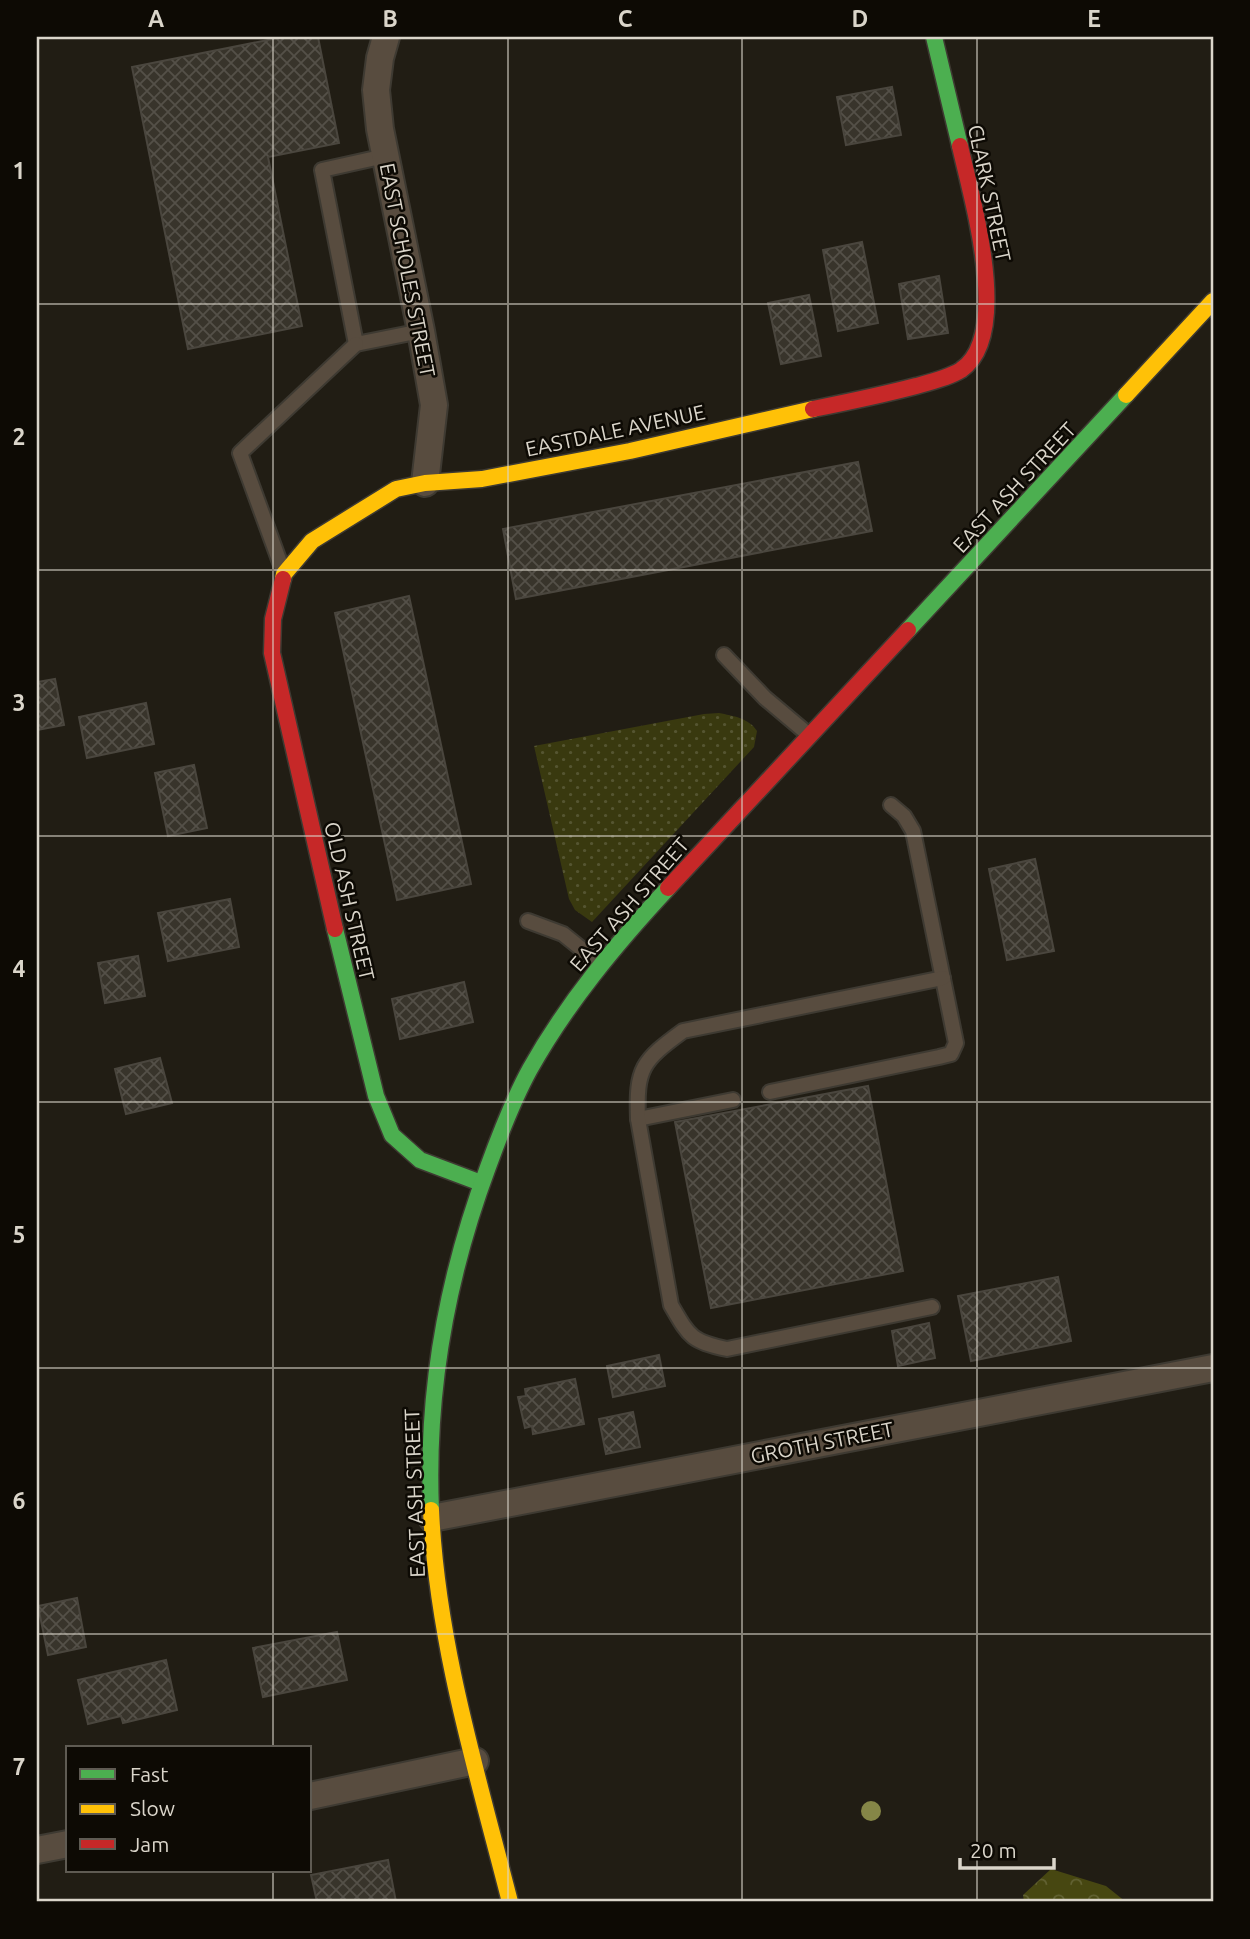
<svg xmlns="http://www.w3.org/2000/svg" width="1250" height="1939" viewBox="0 0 1250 1939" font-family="Ubuntu,sans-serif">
  <defs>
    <pattern id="grass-dots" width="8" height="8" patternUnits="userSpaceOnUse" patternTransform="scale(1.75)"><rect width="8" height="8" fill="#39390f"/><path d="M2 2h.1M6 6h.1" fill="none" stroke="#555531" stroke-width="1.8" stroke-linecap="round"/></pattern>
    <pattern id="forest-crowns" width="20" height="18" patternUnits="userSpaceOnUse" patternTransform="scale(1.75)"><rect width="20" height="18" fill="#474711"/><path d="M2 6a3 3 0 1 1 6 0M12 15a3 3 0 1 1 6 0" fill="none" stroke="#616132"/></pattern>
    <pattern id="building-cross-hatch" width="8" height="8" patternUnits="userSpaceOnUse" patternTransform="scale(1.75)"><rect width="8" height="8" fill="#38342b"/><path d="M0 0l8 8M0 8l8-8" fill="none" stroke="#545048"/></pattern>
  </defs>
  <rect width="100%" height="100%" fill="#211d14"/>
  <path fill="url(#grass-dots)" d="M 719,713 C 733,716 749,718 757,731 L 754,747 L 592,922 L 575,910 L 569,899 L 534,746 L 704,714 Z"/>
  <path fill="url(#forest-crowns)" d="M 1051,1869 L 1106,1886 L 1126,1902 L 1024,1902 L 1023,1895 Z"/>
  <g fill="url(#building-cross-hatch)" stroke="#4a463e" stroke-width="2">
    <path d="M 283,37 L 318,37 L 339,143 L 268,157 L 302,326 L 188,349 L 132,67 Z"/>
    <path d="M 892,87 L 901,135 L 846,145 L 837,97 Z"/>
    <path d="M 862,242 L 878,323 L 838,331 L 823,250 Z"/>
    <path d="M 939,276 L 948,333 L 908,339 L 899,284 Z"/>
    <path d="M 809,295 L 821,356 L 781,364 L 768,303 Z"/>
    <path d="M 858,462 L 872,531 L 516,599 L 503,529 Z"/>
    <path d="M 409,596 L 471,884 L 397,900 L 335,613 Z"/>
    <path d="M 55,679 L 64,725 L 37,730 L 37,682 Z"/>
    <path d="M 146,703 L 154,744 L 87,758 L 79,717 Z"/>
    <path d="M 194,765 L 207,828 L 168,836 L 155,773 Z"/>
    <path d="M 1035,859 L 1054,951 L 1007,960 L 989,869 Z"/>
    <path d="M 230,899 L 239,947 L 168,961 L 158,913 Z"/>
    <path d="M 138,956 L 145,996 L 105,1003 L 98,963 Z"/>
    <path d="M 464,982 L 473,1022 L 400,1039 L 392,999 Z"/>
    <path d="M 160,1058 L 172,1103 L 126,1114 L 115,1069 Z"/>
    <path d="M 868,1086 L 903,1271 L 711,1308 L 675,1122 Z"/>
    <path d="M 1058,1277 L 1071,1341 L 971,1361 L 958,1296 Z"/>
    <path d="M 929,1323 L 935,1358 L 898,1366 L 892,1331 Z"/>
    <path d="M 659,1355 L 665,1386 L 613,1397 L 607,1366 Z"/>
    <path d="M 575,1379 L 584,1424 L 533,1434 L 532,1426 L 525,1428 L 518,1397 L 526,1396 L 525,1389 Z"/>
    <path d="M 633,1412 L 640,1447 L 606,1454 L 599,1419 Z"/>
    <path d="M 77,1598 L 86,1647 L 48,1655 L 38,1606 Z"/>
    <path d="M 337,1632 L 347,1680 L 263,1697 L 253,1648 Z"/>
    <path d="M 166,1660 L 177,1710 L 123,1723 L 121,1716 L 88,1724 L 78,1680 Z"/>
    <path d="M 388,1860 L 396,1902 L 317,1902 L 311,1875 Z"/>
  </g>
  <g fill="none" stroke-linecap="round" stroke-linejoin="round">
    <defs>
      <g id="lane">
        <path d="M 385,156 L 322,170 L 356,344 L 421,331"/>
        <path d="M 282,568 L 240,453 L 356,344"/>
        <path d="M 724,655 L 765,698 L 809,735"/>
        <path d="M 528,921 L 563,934 L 599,963"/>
        <path d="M 770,1092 L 939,1057 L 951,1054 L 956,1043 L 913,831 L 904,816 L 891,805"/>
        <path d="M 638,1119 L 733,1100"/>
        <path d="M 932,1307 L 727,1349 C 691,1342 689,1336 671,1305 L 638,1119 C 636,1068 642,1061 683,1031 L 943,978"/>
      </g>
      <g id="street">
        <path d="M 386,37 L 380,58 L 376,90 L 380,129 L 421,331 L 434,405 L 425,483"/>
        <path d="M 432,1518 L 1213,1368"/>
        <path d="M 310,1796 L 475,1761"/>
        <path d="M 37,1850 L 68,1844"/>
      </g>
      <g id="fast">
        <path d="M 934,37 L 960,146"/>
        <path d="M 908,630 L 1126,395"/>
        <path d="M 335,929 L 376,1096 L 392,1135 L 420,1160 L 481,1183"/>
        <path d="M 431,1510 C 426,1392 447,1277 488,1167 C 500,1134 513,1100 530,1069 C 567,1003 616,944 668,888"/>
      </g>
      <g id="slow">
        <path d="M 1126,395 L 1213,301"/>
        <path d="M 283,579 L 284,574 L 312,541 L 396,489 L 425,483 L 482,479 L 630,451 L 813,409"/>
        <path d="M 431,1510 C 437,1643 477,1773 510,1902"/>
      </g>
      <g id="jam">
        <path d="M 813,409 C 848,402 882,395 916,386 C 931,382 948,378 961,370 C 1013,335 971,196 960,146"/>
        <path d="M 283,579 L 273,619 L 272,653 L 335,929"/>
        <path d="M 668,888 L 908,630"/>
      </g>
    </defs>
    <use href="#lane" stroke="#3e3a32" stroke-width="18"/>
    <use href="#street" stroke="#3e3a32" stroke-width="30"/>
    <use href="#fast" stroke="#3e3a32" stroke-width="19"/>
    <use href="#slow" stroke="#3e3a32" stroke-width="19"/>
    <use href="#jam" stroke="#3e3a32" stroke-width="19"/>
    <use href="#lane" stroke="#584c3f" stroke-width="14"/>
    <use href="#street" stroke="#584c3f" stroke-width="26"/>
    <use href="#fast" stroke="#4caf50" stroke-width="16"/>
    <use href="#slow" stroke="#ffc107" stroke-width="16"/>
    <use href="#jam" stroke="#c62828" stroke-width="16"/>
  </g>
  <circle fill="#858647" cx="871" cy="1811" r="10"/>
  <path fill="none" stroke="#dad5ca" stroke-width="2" stroke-opacity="0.55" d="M 273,37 L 273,1748M 508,37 L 508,1902M 742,37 L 742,1902M 977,37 L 977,1902M 37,304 L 1213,304M 37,570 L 1213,570M 37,836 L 1213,836M 37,1102 L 1213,1102M 37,1368 L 1213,1368M 37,1634 L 1213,1634M 273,1871 L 273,1902"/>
  <g text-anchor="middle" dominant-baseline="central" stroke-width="5" stroke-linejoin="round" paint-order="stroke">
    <g font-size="21" fill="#dad5ca" stroke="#0d0a04">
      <text transform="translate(990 193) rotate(78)">CLARK STREET</text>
      <text transform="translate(408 270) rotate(79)">EAST SCHOLES STREET</text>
      <text transform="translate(615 430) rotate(-12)">EASTDALE AVENUE</text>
      <text transform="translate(1014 487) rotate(-47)">EAST ASH STREET</text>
      <text transform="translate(350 901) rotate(77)">OLD ASH STREET</text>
      <text transform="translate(629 904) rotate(-49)">EAST ASH STREET</text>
      <text transform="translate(822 1442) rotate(-11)">GROTH STREET</text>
      <text transform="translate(414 1493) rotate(-92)">EAST ASH STREET</text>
    </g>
  </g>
  <rect width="1250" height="1939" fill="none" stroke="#0d0a04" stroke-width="77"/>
  <rect x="66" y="1746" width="245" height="126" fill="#0d0a04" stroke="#5f5b53" stroke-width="2"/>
  <rect x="80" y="1769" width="35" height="10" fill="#4caf50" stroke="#5f5b53" stroke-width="2"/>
  <text x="130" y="1782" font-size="21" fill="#dad5ca">Fast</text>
  <rect x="80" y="1804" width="35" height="10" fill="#ffc107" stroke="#5f5b53" stroke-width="2"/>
  <text x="130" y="1816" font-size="21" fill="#dad5ca">Slow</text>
  <rect x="80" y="1839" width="35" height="10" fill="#c62828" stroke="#5f5b53" stroke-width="2"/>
  <text x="130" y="1852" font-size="21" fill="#dad5ca">Jam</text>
  <path d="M960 1858v10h94v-10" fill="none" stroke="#dad5ca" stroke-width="3.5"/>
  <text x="970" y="1858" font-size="21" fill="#dad5ca" stroke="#0d0a04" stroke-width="5" paint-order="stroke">20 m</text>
  <rect x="38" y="38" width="1174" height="1862" fill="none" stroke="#dad5ca" stroke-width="2.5"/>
  <g font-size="23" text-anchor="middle" font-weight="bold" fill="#dad5ca">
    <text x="156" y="27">A</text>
    <text x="390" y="27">B</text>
    <text x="625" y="27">C</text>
    <text x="860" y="27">D</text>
    <text x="1094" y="27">E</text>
    <text x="19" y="179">1</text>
    <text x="19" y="445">2</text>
    <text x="19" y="711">3</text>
    <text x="19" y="977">4</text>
    <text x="19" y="1243">5</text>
    <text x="19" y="1509">6</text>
    <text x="19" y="1775">7</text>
  </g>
</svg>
